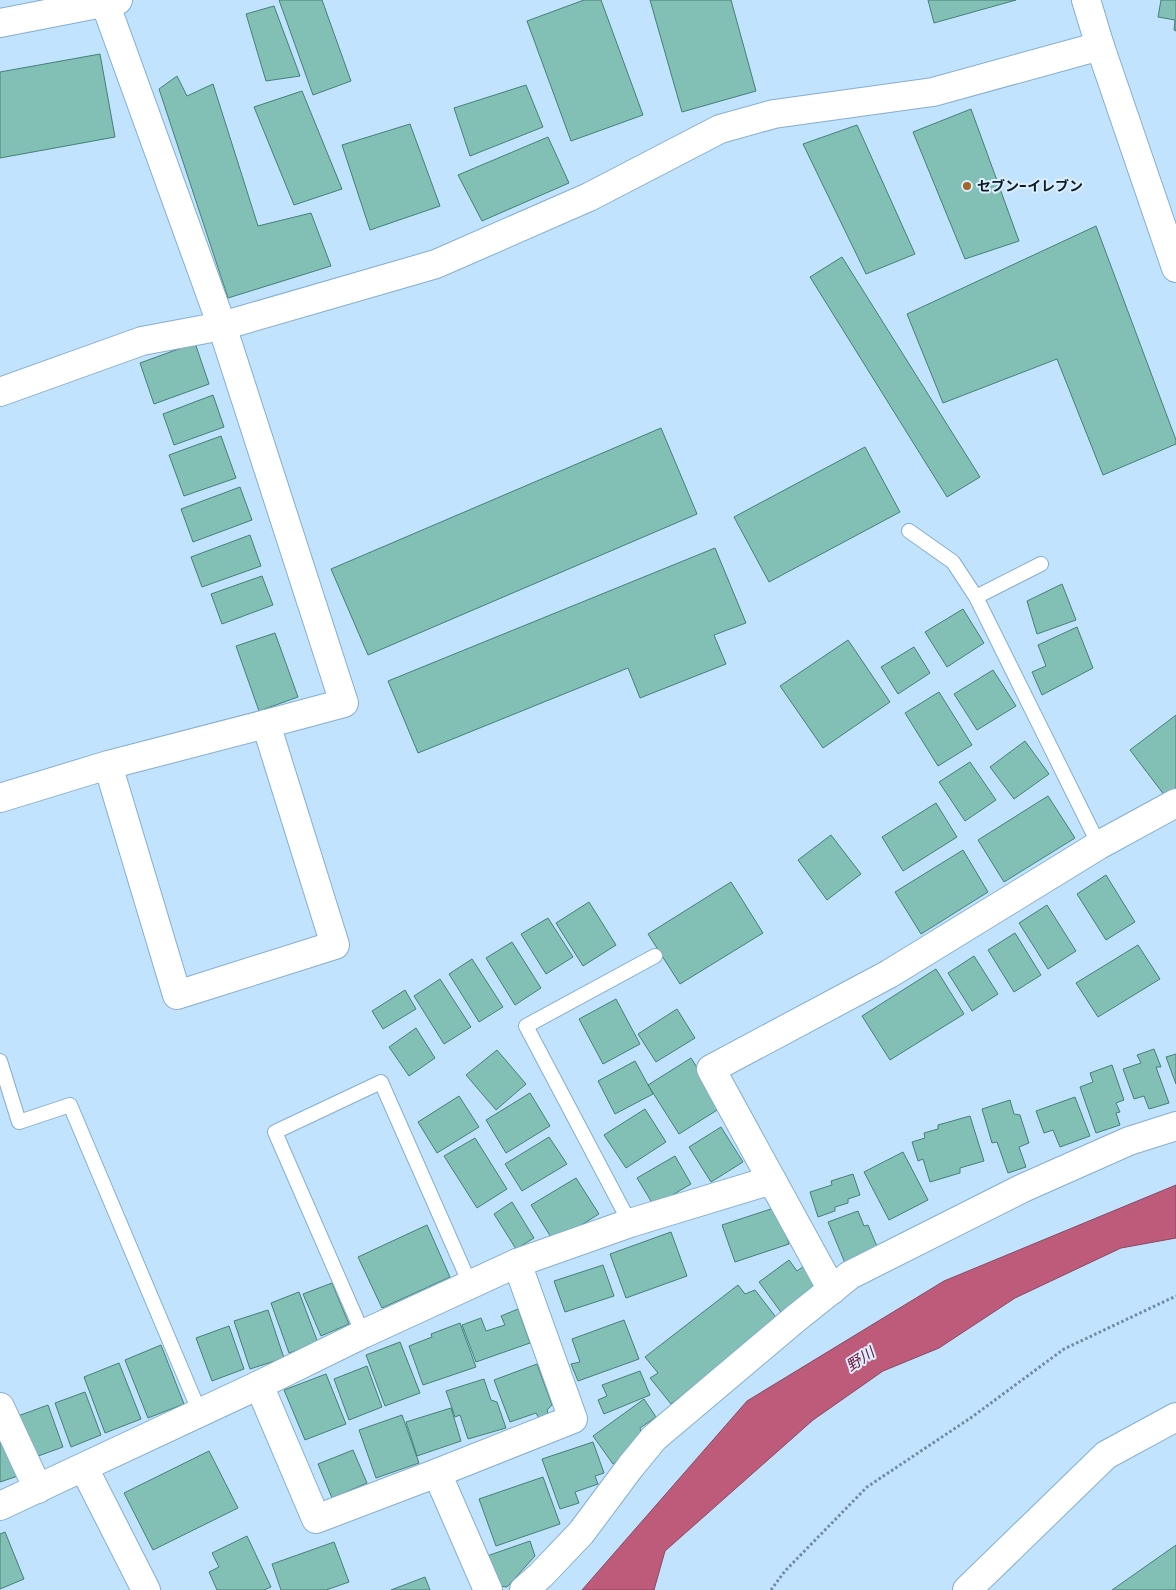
<svg xmlns="http://www.w3.org/2000/svg" width="1176" height="1590" viewBox="0 0 1176 1590" font-family="Poppins,'Noto Sans JP',sans-serif">
  <rect width="100%" height="100%" fill="#c1e3fe"/>
  <path fill="#bf5b7a" stroke="#894861" d="M 1176,1185 L 1176,1238 L 1121,1248 L 1015,1298 L 939,1348 L 883,1371 L 813,1420 L 665,1551 L 654,1590 L 582,1590 L 747,1401 L 944,1281 Z"/>
  <g fill="#82bfb4" stroke="#448077">
    <path d="M 279,0 L 322,0 L 351,81 L 313,95 Z"/>
    <path d="M 584,0 L 601,0 L 643,115 L 571,141 L 527,21 Z"/>
    <path d="M 650,0 L 731,0 L 756,91 L 682,112 Z"/>
    <path d="M 928,0 L 1016,0 L 934,23 Z"/>
    <path d="M 1161,0 L 1176,0 L 1176,31 L 1174,30 L 1175,20 L 1158,17 Z"/>
    <path d="M 274,6 L 300,76 L 266,81 L 246,14 Z"/>
    <path d="M 100,54 L 115,137 L 0,158 L 0,72 Z"/>
    <path d="M 177,76 L 187,96 L 213,84 L 258,226 L 311,213 L 331,266 L 228,298 L 159,89 Z"/>
    <path d="M 526,85 L 543,127 L 470,156 L 454,108 Z"/>
    <path d="M 302,91 L 342,189 L 294,205 L 254,107 Z"/>
    <path d="M 971,109 L 1019,241 L 965,259 L 913,132 Z"/>
    <path d="M 410,124 L 440,206 L 370,230 L 342,145 Z"/>
    <path d="M 857,125 L 915,254 L 866,274 L 803,144 Z"/>
    <path d="M 548,137 L 569,183 L 482,221 L 458,175 Z"/>
    <path d="M 1096,226 L 1176,440 L 1176,444 L 1103,475 L 1057,359 L 943,403 L 907,314 Z"/>
    <path d="M 842,257 L 980,477 L 947,497 L 810,277 Z"/>
    <path d="M 195,343 L 209,384 L 154,404 L 140,363 Z"/>
    <path d="M 213,395 L 224,427 L 174,445 L 163,414 Z"/>
    <path d="M 661,428 L 697,514 L 368,655 L 331,569 Z"/>
    <path d="M 221,436 L 236,478 L 184,496 L 169,455 Z"/>
    <path d="M 865,447 L 900,512 L 769,582 L 734,517 Z"/>
    <path d="M 240,487 L 252,520 L 193,542 L 181,509 Z"/>
    <path d="M 250,535 L 261,566 L 202,587 L 191,557 Z"/>
    <path d="M 715,548 L 746,623 L 714,635 L 726,664 L 640,698 L 628,668 L 418,753 L 388,681 Z"/>
    <path d="M 262,576 L 273,605 L 222,624 L 211,594 Z"/>
    <path d="M 1062,584 L 1076,620 L 1037,634 L 1027,601 Z"/>
    <path d="M 963,609 L 984,643 L 947,667 L 925,632 Z"/>
    <path d="M 1077,627 L 1093,668 L 1042,695 L 1032,672 L 1046,666 L 1038,645 Z"/>
    <path d="M 275,633 L 298,697 L 259,711 L 236,646 Z"/>
    <path d="M 848,640 L 890,702 L 823,748 L 780,686 Z"/>
    <path d="M 914,647 L 930,673 L 898,694 L 881,667 Z"/>
    <path d="M 993,670 L 1016,706 L 977,730 L 954,694 Z"/>
    <path d="M 939,692 L 972,745 L 938,766 L 905,713 Z"/>
    <path d="M 1176,715 L 1176,794 L 1168,800 L 1130,750 Z"/>
    <path d="M 1025,741 L 1049,774 L 1014,799 L 990,767 Z"/>
    <path d="M 970,762 L 996,800 L 965,821 L 939,782 Z"/>
    <path d="M 1048,796 L 1075,838 L 1004,882 L 978,840 Z"/>
    <path d="M 936,803 L 957,837 L 903,871 L 882,837 Z"/>
    <path d="M 831,835 L 861,874 L 827,900 L 798,860 Z"/>
    <path d="M 963,850 L 988,892 L 921,934 L 895,892 Z"/>
    <path d="M 1106,875 L 1135,922 L 1106,940 L 1077,894 Z"/>
    <path d="M 731,882 L 763,933 L 680,984 L 648,934 Z"/>
    <path d="M 589,902 L 616,945 L 583,966 L 556,923 Z"/>
    <path d="M 1047,905 L 1076,951 L 1048,969 L 1019,923 Z"/>
    <path d="M 548,918 L 573,957 L 546,974 L 521,934 Z"/>
    <path d="M 1015,933 L 1041,975 L 1014,992 L 988,950 Z"/>
    <path d="M 512,942 L 541,988 L 515,1005 L 486,958 Z"/>
    <path d="M 1138,945 L 1160,979 L 1098,1017 L 1076,983 Z"/>
    <path d="M 974,956 L 998,994 L 972,1011 L 948,973 Z"/>
    <path d="M 472,959 L 503,1007 L 479,1022 L 449,974 Z"/>
    <path d="M 936,969 L 964,1014 L 890,1060 L 862,1016 Z"/>
    <path d="M 440,979 L 471,1027 L 444,1044 L 414,996 Z"/>
    <path d="M 405,990 L 416,1009 L 383,1029 L 372,1011 Z"/>
    <path d="M 616,999 L 640,1044 L 603,1064 L 579,1019 Z"/>
    <path d="M 677,1009 L 695,1038 L 656,1062 L 638,1034 Z"/>
    <path d="M 416,1028 L 435,1058 L 409,1076 L 389,1047 Z"/>
    <path d="M 1154,1049 L 1161,1067 L 1156,1067 L 1169,1103 L 1149,1109 L 1144,1096 L 1134,1099 L 1123,1069 L 1141,1063 L 1137,1055 Z"/>
    <path d="M 497,1050 L 526,1084 L 496,1110 L 466,1075 Z"/>
    <path d="M 1176,1054 L 1176,1084 L 1166,1057 Z"/>
    <path d="M 691,1058 L 722,1107 L 679,1134 L 648,1085 Z"/>
    <path d="M 635,1061 L 653,1094 L 615,1114 L 598,1081 Z"/>
    <path d="M 1112,1065 L 1124,1100 L 1116,1103 L 1120,1112 L 1116,1113 L 1120,1125 L 1096,1133 L 1080,1087 L 1093,1082 L 1090,1073 Z"/>
    <path d="M 530,1093 L 550,1126 L 506,1153 L 486,1120 Z"/>
    <path d="M 459,1096 L 479,1127 L 437,1153 L 418,1122 Z"/>
    <path d="M 1075,1097 L 1090,1136 L 1060,1147 L 1053,1130 L 1044,1133 L 1036,1111 Z"/>
    <path d="M 1010,1100 L 1014,1114 L 1020,1115 L 1029,1143 L 1019,1147 L 1026,1167 L 1008,1173 L 997,1142 L 992,1143 L 982,1109 Z"/>
    <path d="M 645,1109 L 666,1142 L 626,1168 L 604,1135 Z"/>
    <path d="M 970,1116 L 984,1161 L 960,1168 L 960,1173 L 930,1182 L 923,1159 L 918,1161 L 912,1142 L 925,1138 L 924,1133 L 938,1129 L 938,1125 Z"/>
    <path d="M 721,1127 L 743,1162 L 711,1182 L 689,1147 Z"/>
    <path d="M 549,1137 L 567,1164 L 522,1191 L 505,1164 Z"/>
    <path d="M 475,1138 L 507,1189 L 477,1208 L 444,1156 Z"/>
    <path d="M 903,1152 L 928,1200 L 889,1220 L 864,1172 Z"/>
    <path d="M 675,1156 L 691,1184 L 654,1206 L 637,1178 Z"/>
    <path d="M 853,1174 L 860,1195 L 848,1199 L 848,1203 L 835,1207 L 835,1211 L 818,1217 L 810,1192 L 832,1185 L 831,1181 Z"/>
    <path d="M 576,1178 L 599,1214 L 554,1242 L 531,1205 Z"/>
    <path d="M 512,1202 L 534,1238 L 516,1249 L 494,1214 Z"/>
    <path d="M 777,1207 L 789,1244 L 735,1262 L 722,1225 Z"/>
    <path d="M 858,1211 L 864,1226 L 868,1225 L 878,1249 L 845,1263 L 828,1222 Z"/>
    <path d="M 427,1225 L 450,1277 L 382,1308 L 358,1257 Z"/>
    <path d="M 671,1232 L 687,1276 L 626,1298 L 610,1254 Z"/>
    <path d="M 789,1260 L 797,1271 L 810,1262 L 818,1291 L 783,1315 L 759,1282 Z"/>
    <path d="M 603,1265 L 614,1296 L 565,1312 L 554,1281 Z"/>
    <path d="M 332,1283 L 349,1324 L 321,1336 L 303,1294 Z"/>
    <path d="M 738,1285 L 745,1294 L 755,1290 L 778,1320 L 671,1404 L 650,1378 L 658,1373 L 645,1357 Z"/>
    <path d="M 299,1292 L 318,1343 L 289,1353 L 271,1303 Z"/>
    <path d="M 518,1309 L 530,1343 L 476,1362 L 462,1325 L 481,1318 L 486,1331 L 505,1325 L 501,1316 Z"/>
    <path d="M 268,1310 L 284,1358 L 250,1369 L 234,1321 Z"/>
    <path d="M 624,1320 L 639,1359 L 578,1381 L 571,1364 L 580,1362 L 572,1339 Z"/>
    <path d="M 460,1323 L 476,1367 L 423,1385 L 409,1346 L 432,1337 L 431,1334 Z"/>
    <path d="M 229,1326 L 244,1369 L 212,1381 L 196,1338 Z"/>
    <path d="M 400,1342 L 420,1393 L 385,1406 L 366,1355 Z"/>
    <path d="M 161,1345 L 184,1404 L 148,1418 L 125,1360 Z"/>
    <path d="M 119,1363 L 141,1419 L 105,1433 L 84,1377 Z"/>
    <path d="M 537,1364 L 552,1405 L 547,1410 L 549,1416 L 540,1420 L 536,1413 L 510,1422 L 494,1380 Z"/>
    <path d="M 367,1366 L 382,1407 L 349,1420 L 334,1379 Z"/>
    <path d="M 640,1371 L 650,1395 L 604,1414 L 598,1400 L 607,1396 L 602,1385 Z"/>
    <path d="M 326,1374 L 346,1424 L 305,1440 L 284,1390 Z"/>
    <path d="M 484,1379 L 491,1400 L 497,1402 L 506,1428 L 468,1439 L 460,1415 L 455,1417 L 446,1391 Z"/>
    <path d="M 85,1392 L 101,1435 L 71,1447 L 55,1403 Z"/>
    <path d="M 644,1399 L 656,1417 L 640,1428 L 644,1442 L 613,1464 L 593,1436 Z"/>
    <path d="M 48,1405 L 63,1447 L 30,1459 L 15,1417 Z"/>
    <path d="M 451,1408 L 461,1441 L 417,1456 L 406,1422 Z"/>
    <path d="M 402,1415 L 419,1463 L 376,1478 L 359,1430 Z"/>
    <path d="M 0,1427 L 18,1476 L 0,1482 Z"/>
    <path d="M 593,1442 L 604,1473 L 595,1476 L 598,1484 L 575,1492 L 579,1503 L 560,1509 L 542,1459 Z"/>
    <path d="M 353,1450 L 367,1483 L 332,1498 L 318,1464 Z"/>
    <path d="M 209,1451 L 238,1508 L 153,1550 L 124,1493 Z"/>
    <path d="M 543,1477 L 560,1524 L 496,1546 L 479,1499 Z"/>
    <path d="M 5,1532 L 24,1579 L 0,1589 L 0,1534 Z"/>
    <path d="M 247,1536 L 271,1587 L 264,1590 L 217,1590 L 209,1572 L 219,1567 L 212,1553 Z"/>
    <path d="M 530,1541 L 535,1556 L 507,1587 L 499,1586 L 487,1556 Z"/>
    <path d="M 334,1542 L 349,1582 L 326,1590 L 281,1590 L 272,1564 Z"/>
    <path d="M 1176,1545 L 1176,1590 L 1112,1590 Z"/>
    <path d="M 425,1577 L 430,1590 L 391,1590 Z"/>
  </g>
  <g fill="none" stroke-linecap="round" stroke-linejoin="round">
    <defs>
      <g id="service">
        <path d="M 909,531 L 953,562 L 976,597 L 1099,845"/>
        <path d="M 976,597 L 1041,564"/>
        <path d="M 0,1061 L 19,1122 L 70,1105 L 200,1413"/>
        <path d="M 630,1223 L 526,1026 L 655,956"/>
        <path d="M 363,1334 L 275,1132 L 381,1082 L 470,1284"/>
      </g>
      <g id="minor">
        <path d="M 104,0 L 222,326 L 344,703 L 266,724"/>
        <path d="M 0,23 L 118,0"/>
        <path d="M 0,392 L 142,341 L 222,326 L 436,264 L 589,197 L 720,129 L 774,114 L 933,92 L 1100,46 L 1176,268"/>
        <path d="M 0,798 L 108,765 L 266,724 L 335,945 L 177,995 L 108,765"/>
        <path d="M 832,1290 L 711,1069 L 889,974 L 1099,845 L 1176,803"/>
        <path d="M 259,1385 L 316,1519 L 437,1473 L 488,1590"/>
        <path d="M 0,1407 L 38,1489"/>
        <path d="M 84,1468 L 146,1590"/>
        <path d="M 437,1473 L 573,1419 L 517,1263"/>
        <path d="M 0,1506 L 259,1385 L 363,1334 L 517,1263 L 630,1223 L 772,1180"/>
        <path d="M 524,1590 L 541,1575 L 581,1533 L 631,1466 L 654,1438 L 795,1319 L 850,1275 L 1023,1188 L 1129,1141 L 1176,1126"/>
        <path d="M 967,1590 L 1106,1455 L 1176,1417"/>
      </g>
      <path id="tertiary" d="M 1086,0 L 1100,46"/>
    </defs>
    <use href="#service" stroke="#85aecf" stroke-width="16"/>
    <use href="#minor" stroke="#85aecf" stroke-width="30"/>
    <use href="#tertiary" stroke="#85aecf" stroke-width="30"/>
    <path stroke="#708a9f" stroke-width="3" stroke-dasharray="2.5 2.5" stroke-linecap="butt" d="M 771,1590 L 785,1571 L 867,1487 L 972,1417 L 1064,1349 L 1176,1296"/>
    <use href="#service" stroke="#fff" stroke-width="14"/>
    <use href="#minor" stroke="#fff" stroke-width="28"/>
    <use href="#tertiary" stroke="#fff" stroke-width="28"/>
  </g>
  <circle fill="#a26628" stroke="#ddeefc" stroke-width="2" cx="967" cy="186" r="5"/>
  <g text-anchor="middle" dominant-baseline="central" stroke-width="4" stroke-linejoin="round" paint-order="stroke">
    <g font-size="14" font-weight="bold" fill="#0c1c28" stroke="#ddeefc" text-anchor="start">
      <text x="977" y="186">セブン-イレブン</text>
    </g>
    <g font-size="15" font-style="italic" fill="#711339" stroke="#ddeefc">
      <text transform="translate(860 1359) rotate(-33)">野川</text>
    </g>
  </g>
</svg>
